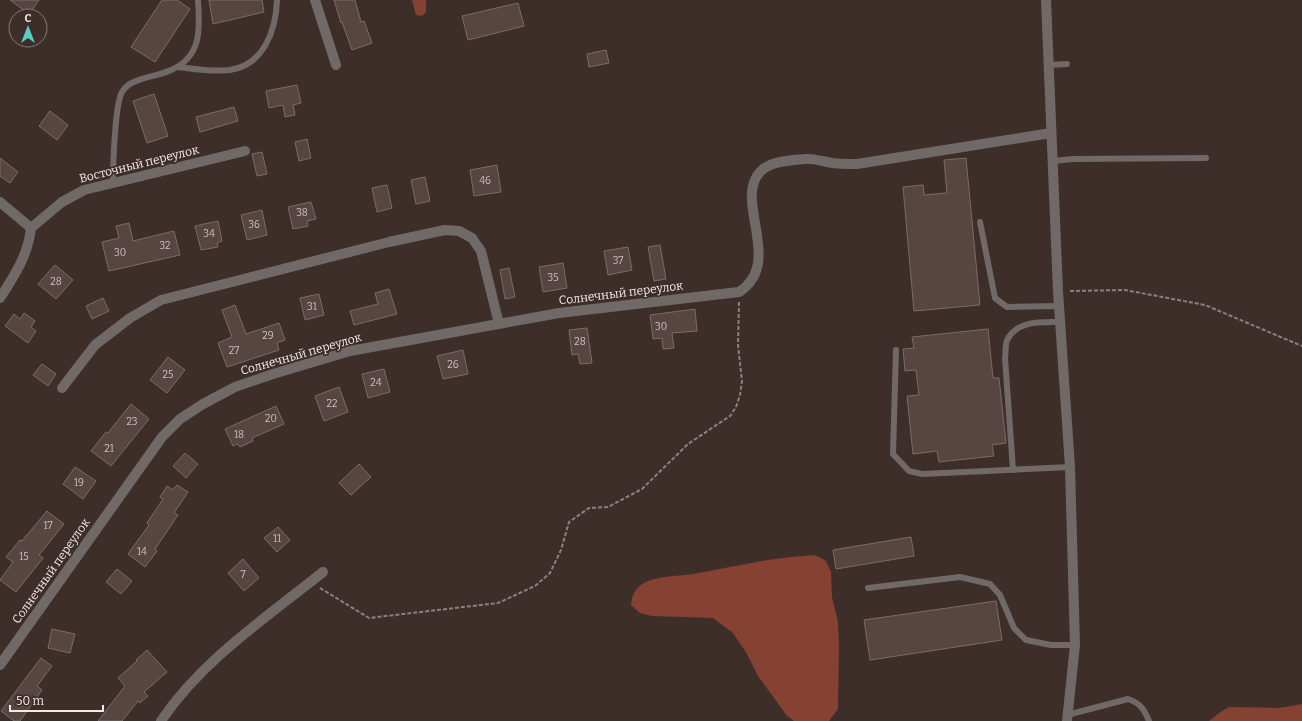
<svg xmlns="http://www.w3.org/2000/svg" width="1302" height="721" viewBox="0 0 1302 721" font-family="Bitter,serif">
  <rect width="100%" height="100%" fill="#3d2e2a"/>
  <g fill="#854131">
    <path d="M 412,0 L 426,0 L 426,12 L 422,16 L 416,15 Z"/>
    <path d="M 815,555 L 826,561 L 831,572 L 832,597 L 838,622 L 839,646 L 838,709 L 829,721 L 794,721 L 787,716 L 758,676 L 747,654 L 733,633 L 713,618 L 652,616 L 640,613 L 631,605 C 632,596 634,590 642,584 C 658,575 675,577 693,574 C 733,567 773,557 815,555 Z"/>
    <path d="M 1302,704 L 1302,721 L 1209,721 L 1219,713 L 1229,707 L 1279,708 Z"/>
  </g>
  <g fill="#564541" stroke="#7d6b67">
    <path d="M 10,0 L 39,0 L 29,14 Z"/>
    <path d="M 162,0 L 177,0 L 190,9 L 155,62 L 131,47 Z"/>
    <path d="M 209,0 L 262,0 L 264,12 L 213,24 Z"/>
    <path d="M 334,0 L 355,0 L 361,22 L 364,21 L 372,43 L 352,50 L 342,22 L 341,23 Z"/>
    <path d="M 518,3 L 524,26 L 468,40 L 462,16 Z"/>
    <path d="M 606,50 L 609,63 L 589,67 L 587,54 Z"/>
    <path d="M 297,85 L 301,103 L 293,105 L 295,115 L 285,117 L 283,105 L 269,108 L 266,91 Z"/>
    <path d="M 154,94 L 168,136 L 147,143 L 133,101 Z"/>
    <path d="M 234,107 L 238,121 L 200,132 L 196,117 Z"/>
    <path d="M 50,111 L 68,125 L 57,140 L 39,126 Z"/>
    <path d="M 307,139 L 311,158 L 299,161 L 295,142 Z"/>
    <path d="M 262,152 L 267,174 L 257,176 L 252,154 Z"/>
    <path d="M 0,158 L 18,172 L 10,183 L 0,176 Z"/>
    <path d="M 966,158 L 980,305 L 914,311 L 903,187 L 923,185 L 924,195 L 947,193 L 944,160 Z"/>
    <path d="M 497,165 L 501,192 L 474,196 L 470,170 Z"/>
    <path d="M 425,177 L 430,201 L 416,204 L 411,180 Z"/>
    <path d="M 387,185 L 392,208 L 377,212 L 372,188 Z"/>
    <path d="M 311,202 L 316,219 L 307,221 L 308,226 L 293,229 L 288,207 Z"/>
    <path d="M 262,210 L 267,235 L 247,240 L 241,215 Z"/>
    <path d="M 218,221 L 222,241 L 217,243 L 218,247 L 201,250 L 195,226 Z"/>
    <path d="M 129,223 L 133,241 L 174,231 L 180,255 L 109,271 L 102,242 L 119,238 L 116,226 Z"/>
    <path d="M 660,245 L 666,279 L 654,281 L 648,247 Z"/>
    <path d="M 628,247 L 632,270 L 608,275 L 604,251 Z"/>
    <path d="M 563,263 L 567,288 L 543,292 L 539,267 Z"/>
    <path d="M 55,265 L 73,280 L 56,299 L 38,284 Z"/>
    <path d="M 509,268 L 515,297 L 505,299 L 500,270 Z"/>
    <path d="M 389,289 L 397,314 L 354,325 L 350,311 L 378,304 L 375,293 Z"/>
    <path d="M 319,294 L 324,315 L 305,320 L 300,298 Z"/>
    <path d="M 103,298 L 109,311 L 92,319 L 86,306 Z"/>
    <path d="M 235,305 L 246,334 L 279,323 L 285,340 L 277,343 L 279,350 L 227,367 L 218,343 L 232,337 L 222,310 Z"/>
    <path d="M 695,309 L 697,331 L 672,333 L 674,348 L 663,349 L 662,338 L 653,339 L 650,315 Z"/>
    <path d="M 24,313 L 35,321 L 31,327 L 36,331 L 28,343 L 5,326 L 14,314 L 20,319 Z"/>
    <path d="M 587,328 L 592,363 L 580,364 L 578,354 L 572,355 L 569,330 Z"/>
    <path d="M 988,329 L 993,378 L 999,378 L 1006,443 L 992,445 L 994,456 L 939,462 L 937,451 L 913,454 L 907,396 L 919,395 L 916,370 L 905,371 L 903,349 L 914,348 L 912,337 Z"/>
    <path d="M 463,350 L 468,374 L 443,379 L 437,356 Z"/>
    <path d="M 168,357 L 185,370 L 167,393 L 150,380 Z"/>
    <path d="M 42,364 L 56,374 L 48,386 L 33,375 Z"/>
    <path d="M 384,369 L 390,392 L 368,398 L 362,374 Z"/>
    <path d="M 339,387 L 348,412 L 324,421 L 315,396 Z"/>
    <path d="M 131,404 L 149,419 L 111,466 L 91,451 L 106,432 L 108,433 Z"/>
    <path d="M 276,406 L 284,424 L 252,438 L 253,441 L 240,447 L 238,444 L 233,446 L 225,429 Z"/>
    <path d="M 185,453 L 198,464 L 186,478 L 173,466 Z"/>
    <path d="M 359,464 L 371,477 L 351,495 L 339,483 Z"/>
    <path d="M 75,467 L 96,481 L 83,499 L 63,484 Z"/>
    <path d="M 177,485 L 188,492 L 174,513 L 178,515 L 155,549 L 157,551 L 145,567 L 128,554 L 149,525 L 147,523 L 163,499 L 160,497 L 167,486 L 173,490 Z"/>
    <path d="M 47,511 L 64,524 L 39,555 L 43,558 L 16,592 L 0,580 L 13,562 L 6,557 L 20,540 L 22,541 Z"/>
    <path d="M 278,527 L 290,540 L 277,552 L 264,538 Z"/>
    <path d="M 911,537 L 914,556 L 836,569 L 833,550 Z"/>
    <path d="M 243,559 L 259,578 L 244,591 L 228,573 Z"/>
    <path d="M 117,569 L 132,581 L 121,594 L 106,582 Z"/>
    <path d="M 996,601 L 1002,640 L 870,660 L 864,620 Z"/>
    <path d="M 52,629 L 75,634 L 70,653 L 48,648 Z"/>
    <path d="M 147,650 L 167,672 L 144,692 L 148,696 L 140,703 L 138,701 L 122,721 L 98,721 L 125,686 L 118,678 L 137,661 L 136,660 Z"/>
    <path d="M 41,658 L 52,666 L 37,686 L 42,690 L 20,721 L 14,721 L 1,711 Z"/>
  </g>
  <g fill="none" stroke-linecap="round" stroke-linejoin="round">
    <g stroke="#8d807d" stroke-width="2" stroke-dasharray="4 2" stroke-linecap="butt">
      <path d="M 1070,291 L 1125,290 L 1205,305 L 1302,346"/>
      <path d="M 320,588 L 369,618 L 498,603 L 535,586 L 550,573 L 561,550 L 569,522 L 589,508 L 608,507 L 642,489 L 688,444 L 730,416 L 736,407 L 740,395 L 742,381 L 738,345 L 739,302"/>
    </g>
    <g stroke="#716967" stroke-width="6">
      <path d="M 1049,65 L 1067,64"/>
      <path d="M 178,67 C 195,69 213,72 230,70 C 264,65 276,30 277,0"/>
      <path d="M 1053,161 L 1073,159 L 1206,158"/>
      <path d="M 113,182 C 113,165 115,104 122,92 C 126,85 132,82 139,80 C 149,76 161,75 171,70 C 202,57 200,28 198,0"/>
      <path d="M 980,222 L 995,298 L 1007,307 L 1059,306"/>
      <path d="M 896,350 L 893,454 L 909,471 L 922,474 L 1070,467"/>
      <path d="M 1013,470 L 1005,358 C 1006,353 1005,345 1007,340 C 1017,320 1042,322 1060,322"/>
      <path d="M 868,588 L 960,577 L 990,584 L 1000,595 L 1014,628 L 1026,640 L 1051,645 L 1075,645"/>
      <path d="M 1067,715 L 1128,699 C 1140,703 1144,709 1149,721"/>
    </g>
    <g stroke="#716967" stroke-width="10">
      <path d="M 315,0 L 336,65"/>
      <path d="M 1046,0 L 1058,291 L 1070,467 L 1075,645 L 1067,721"/>
      <path d="M 0,202 L 31,228"/>
      <path d="M 0,298 C 15,275 28,255 31,228 L 62,202 L 84,190 L 245,151"/>
      <path d="M 62,388 L 95,345 L 130,318 L 161,300 L 389,242 L 445,230 L 459,231 L 472,238 L 481,251 L 499,324"/>
      <path d="M 0,665 L 162,437 L 180,419 L 203,404 L 235,387 L 273,374 L 350,351 L 559,313 L 739,292 C 785,262 732,199 761,171 C 771,161 792,160 805,159 C 814,158 824,162 832,163 C 840,164 849,164 857,164 L 1051,133"/>
      <path d="M 161,721 C 202,660 267,617 323,572"/>
    </g>
  </g>
  <g text-anchor="middle" dominant-baseline="central" stroke-width="3.5" stroke-linejoin="round" paint-order="stroke">
    <g font-size="10" fill="#ccc0bd">
      <text x="485" y="181">46</text>
      <text x="302" y="213">38</text>
      <text x="254" y="225">36</text>
      <text x="209" y="234">34</text>
      <text x="165" y="246">32</text>
      <text x="120" y="253">30</text>
      <text x="618" y="261">37</text>
      <text x="553" y="278">35</text>
      <text x="56" y="282">28</text>
      <text x="312" y="307">31</text>
      <text x="661" y="327">30</text>
      <text x="268" y="336">29</text>
      <text x="580" y="342">28</text>
      <text x="234" y="351">27</text>
      <text x="453" y="365">26</text>
      <text x="168" y="375">25</text>
      <text x="376" y="383">24</text>
      <text x="332" y="404">22</text>
      <text x="271" y="419">20</text>
      <text x="132" y="422">23</text>
      <text x="239" y="435">18</text>
      <text x="109" y="449">21</text>
      <text x="79" y="483">19</text>
      <text x="48" y="526">17</text>
      <text x="277" y="539">11</text>
      <text x="142" y="552">14</text>
      <text x="24" y="557">15</text>
      <text x="243" y="575">7</text>
    </g>
    <g font-size="12" fill="#f3e9e6" stroke="#3d2e2a">
      <text transform="translate(139 164) rotate(-14)">Восточный переулок</text>
      <text transform="translate(621 293) rotate(-7)">Солнечный переулок</text>
      <text transform="translate(301 354) rotate(-16)">Солнечный переулок</text>
      <text transform="translate(51 571) rotate(-55)">Солнечный переулок</text>
    </g>
  </g>
  <g transform="translate(28 28)"><circle r="19" fill="#3d2e2a" stroke="#867975"/>
  <path d="M0-3L7 15L0 10L-7 15Z" fill="#58cec0"/>
  <text y="-6" font-size="11" font-weight="bold" text-anchor="middle" fill="#f3e9e6">С</text>
  </g>
  <path d="M10 705v6h93v-6" fill="none" stroke="#f3e9e6" stroke-width="2"/>
  <text x="16" y="705" font-size="12" fill="#f3e9e6" stroke="#3d2e2a" stroke-width="3" paint-order="stroke">50 m</text>
</svg>
